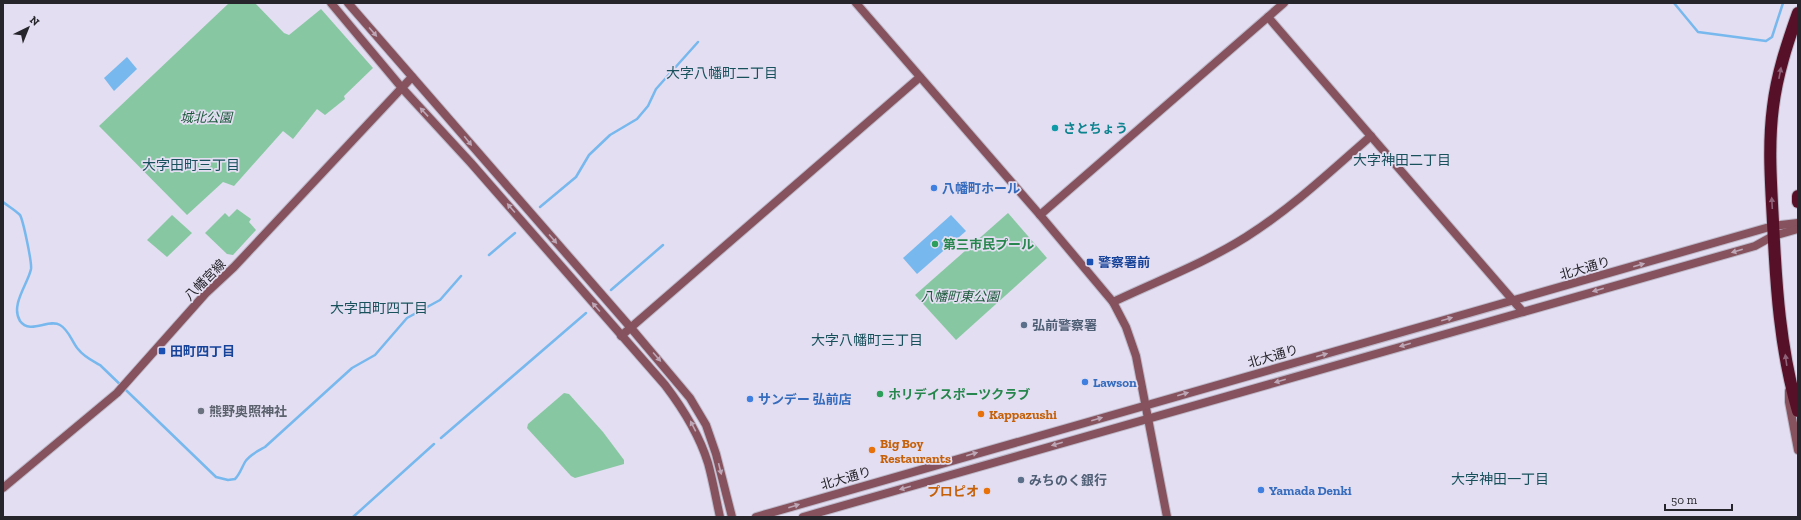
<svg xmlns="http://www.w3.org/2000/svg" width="1801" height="520" viewBox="0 0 1801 520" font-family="'Zilla Slab','Noto Sans JP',serif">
  <rect width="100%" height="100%" fill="#e3def1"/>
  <g fill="#87c8a3">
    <path d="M 229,3 L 255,3 L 284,33 L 289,35 L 321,9 L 373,68 L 344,96 L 345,99 L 325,115 L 317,109 L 293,139 L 283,131 L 234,186 L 223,182 L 187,215 L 99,126 Z"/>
    <path d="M 237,209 L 251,219 L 249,222 L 256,230 L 233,255 L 227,254 L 205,233 L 225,213 L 229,217 Z"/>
    <path d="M 1008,213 L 1047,258 L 956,340 L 915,295 Z"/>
    <path d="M 172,215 L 192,233 L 167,257 L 147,240 Z"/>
    <path d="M 564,393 L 569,394 L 603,432 L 624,460 L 624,464 L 575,478 L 571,476 L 527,428 L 528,424 Z"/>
  </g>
  <g fill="#77b8ee">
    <path d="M 127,57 L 137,69 L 114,91 L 104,78 Z"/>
    <path d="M 951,215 L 966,231 L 917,274 L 903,258 Z"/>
  </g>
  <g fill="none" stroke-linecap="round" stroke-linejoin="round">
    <g stroke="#77b8ee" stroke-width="2.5">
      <path d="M 1674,3 L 1698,32 L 1766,41 L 1772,37 L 1783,3"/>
      <path d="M 3,202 C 8,206 15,210 20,215 C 23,220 32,262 31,269 C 28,284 10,305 20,321 C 30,335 49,318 60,325 C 69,330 72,342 78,349 C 84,357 93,361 100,365 L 216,477 L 228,480 L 235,479 C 240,474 241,469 245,462 C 249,455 258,451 265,447 L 352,368 L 375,355 L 407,318 L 440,300 L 461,276"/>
      <path d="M 540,207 L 576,177 L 589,155 L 610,135 L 637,119 L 648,106 L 656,89 L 698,42"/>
      <path d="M 489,255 L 515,233"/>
      <path d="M 611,290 L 663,245"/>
      <path d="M 441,438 L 586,313"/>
      <path d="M 353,517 L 434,444"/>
    </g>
    <defs>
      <g id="secondary">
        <path d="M 331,3 L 402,88 L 471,163 L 665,385 C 684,410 699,434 708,463 C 713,481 716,499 720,517"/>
        <path d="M 348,3 L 631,328 L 690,398 L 706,425 L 716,454 L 732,517"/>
        <path d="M 856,3 L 1040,215 L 1113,302 L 1126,327 L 1136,356 L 1167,517"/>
        <path d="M 1268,17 L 1523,312"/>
        <path d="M 1040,215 L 1284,3"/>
        <path d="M 1113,302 C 1157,281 1205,263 1246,237 C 1292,208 1331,171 1371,136"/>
        <path d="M 621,336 L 920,77"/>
        <path d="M 1789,391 L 1789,402 L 1798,450"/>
        <path d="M 3,488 L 117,393 L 206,293 L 234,267 L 412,77"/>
        <path d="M 756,517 L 1773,226 L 1798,223"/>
        <path d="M 803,517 L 1755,246 L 1773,236 L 1798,229"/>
      </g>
      <g id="highway">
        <path d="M 1798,13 C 1787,44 1777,74 1773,107 C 1768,145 1771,184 1773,222 C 1776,286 1780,350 1798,411"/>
        <path d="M 1798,196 L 1798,202"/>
      </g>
    </defs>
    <use href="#secondary" stroke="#bdb9ca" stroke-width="10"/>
    <use href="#highway" stroke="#bdb9ca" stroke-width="14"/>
    <use href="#secondary" stroke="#85525d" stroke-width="8"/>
    <use href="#highway" stroke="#561027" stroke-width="12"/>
  </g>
  <defs><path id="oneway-solid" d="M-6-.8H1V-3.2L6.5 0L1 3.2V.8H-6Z"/></defs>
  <g fill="#bda6b6">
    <use href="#oneway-solid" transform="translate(373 32) rotate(49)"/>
    <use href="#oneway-solid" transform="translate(424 112) rotate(-133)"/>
    <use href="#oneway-solid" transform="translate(468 141) rotate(51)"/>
    <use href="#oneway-solid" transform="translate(511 208) rotate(-131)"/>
    <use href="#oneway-solid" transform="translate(553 239) rotate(49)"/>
    <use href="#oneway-solid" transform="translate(1737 251) rotate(164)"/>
    <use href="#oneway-solid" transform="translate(1639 265) rotate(-16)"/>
    <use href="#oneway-solid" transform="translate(1598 290) rotate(164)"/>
    <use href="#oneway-solid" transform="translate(596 307) rotate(-131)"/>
    <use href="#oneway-solid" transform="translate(1447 319) rotate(-16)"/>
    <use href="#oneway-solid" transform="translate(1405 345) rotate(164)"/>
    <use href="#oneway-solid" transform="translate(1322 355) rotate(-16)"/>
    <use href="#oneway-solid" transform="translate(657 357) rotate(49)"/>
    <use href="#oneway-solid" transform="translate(1280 381) rotate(164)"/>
    <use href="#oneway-solid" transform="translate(1183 394) rotate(-16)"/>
    <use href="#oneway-solid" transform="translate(1097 419) rotate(-16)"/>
    <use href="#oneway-solid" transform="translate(693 426) rotate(-117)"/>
    <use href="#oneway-solid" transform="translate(1057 444) rotate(164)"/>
    <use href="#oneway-solid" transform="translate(972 454) rotate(-16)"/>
    <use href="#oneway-solid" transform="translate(720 469) rotate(76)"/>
    <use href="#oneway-solid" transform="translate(905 488) rotate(164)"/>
    <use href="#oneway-solid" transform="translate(794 506) rotate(-17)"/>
  </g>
  <g fill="#8e6278">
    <use href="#oneway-solid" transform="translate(1780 73) rotate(-79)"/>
    <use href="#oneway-solid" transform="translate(1772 203) rotate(-93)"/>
    <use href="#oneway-solid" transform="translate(1786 360) rotate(-98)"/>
  </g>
  <circle fill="#0f9aa8" stroke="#e3def1" stroke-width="1.5" cx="1055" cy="128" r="4"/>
  <g fill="#3f7fe0" stroke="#e3def1" stroke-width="1.5">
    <circle cx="934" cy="188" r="4"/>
    <circle cx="1085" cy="382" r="4"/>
    <circle cx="750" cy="399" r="4"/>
    <circle cx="1261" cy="490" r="4"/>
  </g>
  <g fill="#2e9e5b" stroke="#e3def1" stroke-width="1.5">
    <circle cx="935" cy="244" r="4"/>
    <circle cx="880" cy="394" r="4"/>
  </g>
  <g fill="#1a4fb4" stroke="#e3def1" stroke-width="1.5">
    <rect x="1086" y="258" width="8" height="8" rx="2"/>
    <rect x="158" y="347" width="8" height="8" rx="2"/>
  </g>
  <g fill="#5c6f8a" stroke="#e3def1" stroke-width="1.5">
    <circle cx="1024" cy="325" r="4"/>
    <circle cx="1021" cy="480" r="4"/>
  </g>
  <circle fill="#6b7280" stroke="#e3def1" stroke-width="1.5" cx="201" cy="411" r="4"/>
  <g fill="#e8710a" stroke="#e3def1" stroke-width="1.5">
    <circle cx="981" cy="414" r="4"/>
    <circle cx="872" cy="450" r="4"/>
    <circle cx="987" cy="491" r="4"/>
  </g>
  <g text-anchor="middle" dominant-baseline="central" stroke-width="3.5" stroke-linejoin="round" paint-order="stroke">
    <g font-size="13" font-style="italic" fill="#1b583a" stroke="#e3def1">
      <text x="206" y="117">城北公園</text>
      <text x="960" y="296">八幡町東公園</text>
    </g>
    <g font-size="13" font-weight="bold" fill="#0d838f" stroke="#e3def1" text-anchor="start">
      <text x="1063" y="128">さとちょう</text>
    </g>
    <g font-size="13" font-weight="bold" fill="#366cbe" stroke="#e3def1" text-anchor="start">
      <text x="942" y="188">八幡町ホール</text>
      <text x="1093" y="382">Lawson</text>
      <text x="758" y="399">サンデー 弘前店</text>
      <text x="1269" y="490">Yamada Denki</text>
    </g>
    <g font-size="13" font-weight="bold" fill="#27864d" stroke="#e3def1" text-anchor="start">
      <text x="943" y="244">第三市民プール</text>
      <text x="888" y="394">ホリデイスポーツクラブ</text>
    </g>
    <g font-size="13" font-weight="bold" fill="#164399" stroke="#e3def1" text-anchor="start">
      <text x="1098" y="262">警察署前</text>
      <text x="170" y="351">田町四丁目</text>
    </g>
    <g font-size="13" fill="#27252c" stroke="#e3def1">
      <text transform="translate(1585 268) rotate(-16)">北大通り</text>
      <text transform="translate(205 280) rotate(-45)">八幡宮線</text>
      <text transform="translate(1273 356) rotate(-16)">北大通り</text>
      <text transform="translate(846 478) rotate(-16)">北大通り</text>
    </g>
    <g font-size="13" font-weight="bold" fill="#4e5e75" stroke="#e3def1" text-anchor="start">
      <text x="1032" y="325">弘前警察署</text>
      <text x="1029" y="480">みちのく銀行</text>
    </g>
    <g font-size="13" font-weight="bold" fill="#5b616d" stroke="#e3def1" text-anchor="start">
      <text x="209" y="411">熊野奥照神社</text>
    </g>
    <g font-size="13" font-weight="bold" fill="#c56008" stroke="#e3def1" text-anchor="start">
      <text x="989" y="414">Kappazushi</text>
      <text x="880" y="443">Big Boy<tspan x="880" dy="15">Restaurants</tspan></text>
      <text x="979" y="491" text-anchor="end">プロピオ</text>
    </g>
    <g font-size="14" fill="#18515c" stroke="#e3def1">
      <text x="722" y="73">大字八幡町二丁目</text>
      <text x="1402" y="160">大字神田二丁目</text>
      <text x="191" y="165">大字田町三丁目</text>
      <text x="379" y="308">大字田町四丁目</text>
      <text x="867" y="340">大字八幡町三丁目</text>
      <text x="1500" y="479">大字神田一丁目</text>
    </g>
  </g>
  <rect width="1801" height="520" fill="none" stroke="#27252c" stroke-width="8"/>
  <g transform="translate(28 28) rotate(43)" stroke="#e3def1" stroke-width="3" paint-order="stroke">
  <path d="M0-3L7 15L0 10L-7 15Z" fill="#27252c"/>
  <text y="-6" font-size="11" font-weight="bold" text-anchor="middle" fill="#27252c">N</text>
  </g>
  <path d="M1665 504v6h67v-6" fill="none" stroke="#27252c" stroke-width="2"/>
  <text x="1671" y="504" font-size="12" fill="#27252c" stroke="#e3def1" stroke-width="3" paint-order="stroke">50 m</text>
</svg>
